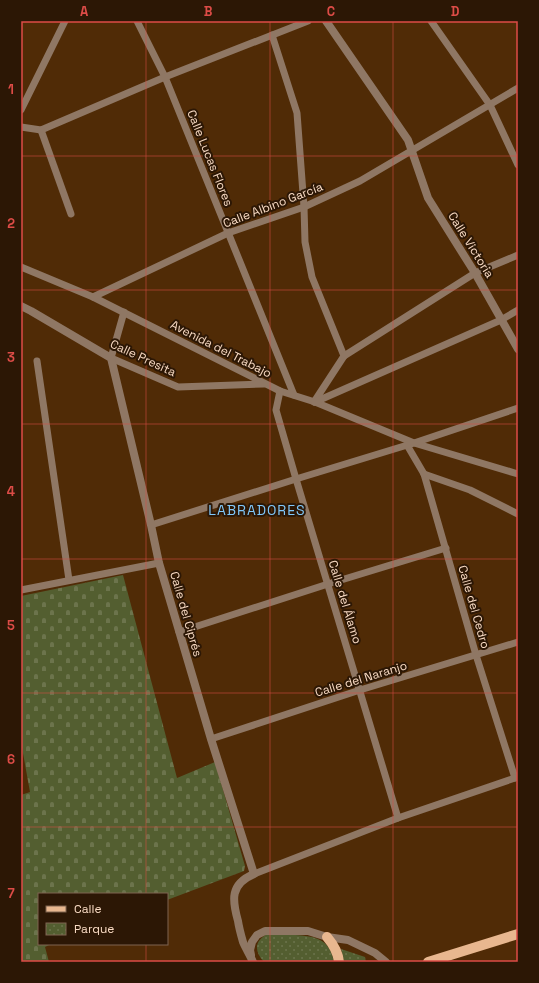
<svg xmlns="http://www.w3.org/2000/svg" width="539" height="983" viewBox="0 0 539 983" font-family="'Space Grotesk',sans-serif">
  <defs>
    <pattern id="cemetery-stones" width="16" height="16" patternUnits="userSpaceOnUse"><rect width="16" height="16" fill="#535e30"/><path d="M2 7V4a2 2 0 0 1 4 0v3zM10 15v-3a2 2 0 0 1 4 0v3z" fill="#6c744c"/></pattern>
    <pattern id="park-dots" width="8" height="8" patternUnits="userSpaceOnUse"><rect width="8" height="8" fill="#535e30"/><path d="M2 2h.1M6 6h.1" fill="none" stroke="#6c744c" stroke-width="1.8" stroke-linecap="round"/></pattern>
  </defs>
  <rect width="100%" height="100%" fill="#502b06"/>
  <path fill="url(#cemetery-stones)" d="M 123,575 L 177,778 L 215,762 L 245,866 L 244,871 L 167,900 L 167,894 L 39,894 L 39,944 L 51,944 L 45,947 L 49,962 L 21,962 L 21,795 L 30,792 L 21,742 L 21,596 Z"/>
  <g fill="url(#park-dots)">
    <path d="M 269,933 C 278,934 286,934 295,935 C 315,936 330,939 334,962 L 264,962 C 253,950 255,940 269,933 Z"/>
    <path d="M 341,949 L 365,957 L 366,962 L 344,962 Z"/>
  </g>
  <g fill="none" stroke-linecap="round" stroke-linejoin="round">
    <g stroke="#8f7764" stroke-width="7">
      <path d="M 137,21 L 165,77 L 294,395"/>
      <path d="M 431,21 L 490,105 L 518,165"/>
      <path d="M 272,35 L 297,113 L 304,207 L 305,242 L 312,277 L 344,356"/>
      <path d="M 21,110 L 65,21"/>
      <path d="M 21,127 L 41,130 L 165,77 L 308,21"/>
      <path d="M 41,130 L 71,214"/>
      <path d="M 21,267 L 93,297 L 280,391 L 315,402 L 414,443 L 518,474"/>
      <path d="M 93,297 L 228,233 L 304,207 L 360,181 L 518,88"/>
      <path d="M 124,312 L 111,358 L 178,387 L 264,384"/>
      <path d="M 37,361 L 69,580"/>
      <path d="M 280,391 L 276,410 L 296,479 L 398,818"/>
      <path d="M 314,402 L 344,356 L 475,273 L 518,255"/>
      <path d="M 315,402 L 501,320 L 518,310"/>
      <path d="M 407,445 L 424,474 L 476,655 L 515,778"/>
      <path d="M 424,474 L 470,490 L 518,514"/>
      <path d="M 151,525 L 296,479 L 414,443 L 518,408"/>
      <path d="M 21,590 L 159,563"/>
      <path d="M 179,632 L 328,584 L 446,548"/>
      <path d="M 211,739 L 360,690 L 518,642"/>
      <path d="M 254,874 L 398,818 L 518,777"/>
    </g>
    <g stroke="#8f7764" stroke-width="8">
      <path d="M 326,21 L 408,140 L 428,198 L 475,273 L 518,349"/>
      <path d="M 21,306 L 31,311 L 111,358 L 151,525 L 159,563 L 211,739 L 254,874 C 230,884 232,900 238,921 C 239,928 241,935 243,942 C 246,949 250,955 253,962"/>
      <path d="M 251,955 L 250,950 L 252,942 L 257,935 L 265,931 L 308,931 L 327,937 L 348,940 L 375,953 L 386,962"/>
    </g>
    <g stroke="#e8b78f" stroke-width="10">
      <path d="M 327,937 C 333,944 338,952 339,962"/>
      <path d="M 428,962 L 518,934"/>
    </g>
  </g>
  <path fill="none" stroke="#dd4c47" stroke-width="1" stroke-opacity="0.55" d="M 146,21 L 146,894M 270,21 L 270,962M 393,21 L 393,962M 21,156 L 518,156M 21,290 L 518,290M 21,424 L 518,424M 21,559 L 518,559M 21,693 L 518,693M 21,827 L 518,827M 146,944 L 146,962"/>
  <g text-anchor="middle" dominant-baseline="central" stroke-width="4" stroke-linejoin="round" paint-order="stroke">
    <g font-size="12" fill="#f9dbc4" stroke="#2c1705">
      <text transform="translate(210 158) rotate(68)">Calle Lucas Flores</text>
      <text transform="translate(273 205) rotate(-21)">Calle Albino García</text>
      <text transform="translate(471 245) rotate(58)">Calle Victoria</text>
      <text transform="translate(221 349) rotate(27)">Avenida del Trabajo</text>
      <text transform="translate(143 358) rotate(25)">Calle Presita</text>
      <text transform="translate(345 602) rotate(73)">Calle del Álamo</text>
      <text transform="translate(474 607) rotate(74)">Calle del Cedro</text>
      <text transform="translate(186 614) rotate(74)">Calle del Ciprés</text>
      <text transform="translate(361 679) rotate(-17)">Calle del Naranjo</text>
    </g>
    <g font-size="14" letter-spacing="1" fill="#81c8f9" stroke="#2c1705">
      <text x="257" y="510">LABRADORES</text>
    </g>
  </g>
  <rect width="539" height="983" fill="none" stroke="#2c1705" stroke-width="44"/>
  <rect x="38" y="893" width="130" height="52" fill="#2c1705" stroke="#7e6551"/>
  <rect x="46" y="906" width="20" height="6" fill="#e8b78f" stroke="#7e6551"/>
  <text x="74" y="913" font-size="12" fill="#f9dbc4">Calle</text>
  <rect x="46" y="923" width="20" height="12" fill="url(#park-dots)" stroke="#7e6551"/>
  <text x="74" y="933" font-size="12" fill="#f9dbc4">Parque</text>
  <rect x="22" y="22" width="495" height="939" fill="none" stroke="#dd4c47" stroke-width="1.5"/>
  <g font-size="13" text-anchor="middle" font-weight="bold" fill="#dd4c47">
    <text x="84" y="16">A</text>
    <text x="208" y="16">B</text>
    <text x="331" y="16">C</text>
    <text x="455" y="16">D</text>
    <text x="11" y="94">1</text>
    <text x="11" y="228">2</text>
    <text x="11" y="362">3</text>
    <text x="11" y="496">4</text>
    <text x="11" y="630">5</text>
    <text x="11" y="764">6</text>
    <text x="11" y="898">7</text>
  </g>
</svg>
